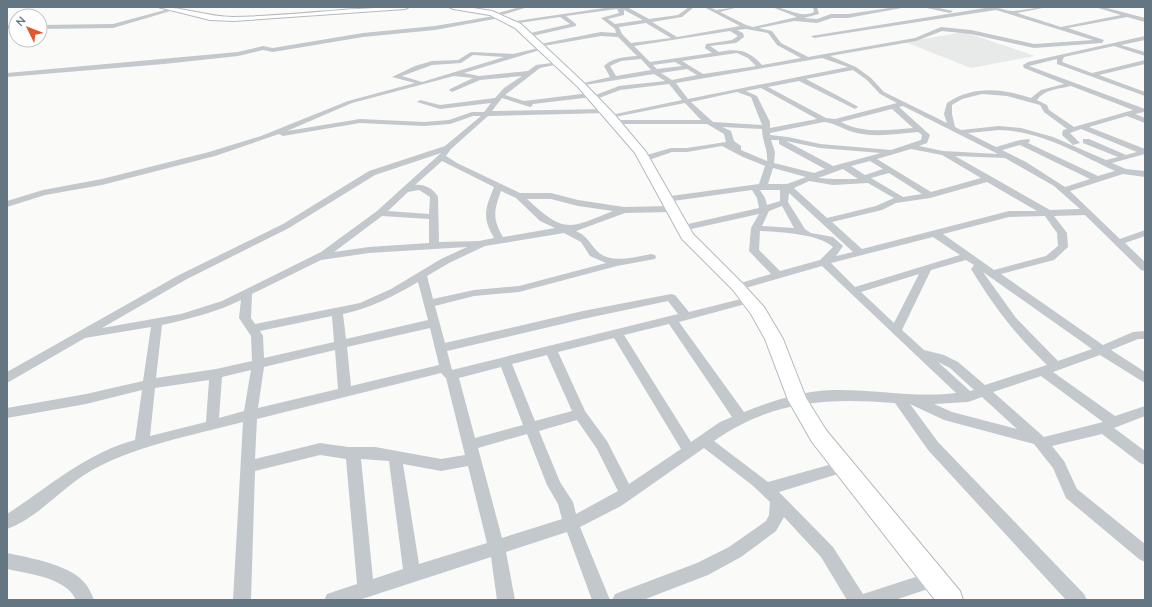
<svg xmlns="http://www.w3.org/2000/svg" width="1152" height="607" viewBox="0 0 1152 607" font-family="Mulish,sans-serif">
  <rect width="100%" height="100%" fill="#fafaf8"/>
  <path fill="#e8e9e9" d="M 964,32 L 1035,56 L 971,68 L 905,42 Z"/>
  <g fill="none" stroke-linecap="round" stroke-linejoin="round">
    <defs>
      <g id="secondary">
        <path d="M 158,7 C 184,7 208,17 234,17 C 292,16 350,7 409,7 L 405,9 L 234,21 L 210,20 Z"/>
        <path d="M 449,7 L 467,7 L 492,11 L 521,24 L 584,83 L 614,114 L 646,152 L 693,234 L 743,284 L 764,307 L 783,339 L 806,398 L 826,430 L 960,591 L 963,600 L 935,600 L 812,442 L 788,400 L 765,339 L 751,314 L 733,290 L 682,239 L 635,153 L 578,87 L 515,28 L 490,15 L 453,9 Z"/>
      </g>
    </defs>
    <use href="#secondary" stroke="#b3babf" stroke-width="2"/>
    <g fill="#c3c8cc" fill-rule="evenodd">
      <path d="M 176,7 L 184,7 L 113,28 L 40,29 L 40,25 L 113,24 Z"/>
      <path d="M 520,7 L 528,7 L 502,15 L 500,18 L 435,30 L 363,37 L 273,52 L 263,50 L 238,56 L 164,64 L 7,77 L 7,73 L 238,52 L 263,46 L 273,48 L 363,33 L 435,26 L 494,16 L 494,14 Z"/>
      <path d="M 611,7 L 627,7 L 649,19 L 678,15 L 689,7 L 694,7 L 682,17 L 652,22 L 677,37 L 740,26 L 704,7 L 710,7 L 716,10 L 738,7 L 720,12 L 746,25 L 753,27 L 797,17 L 772,7 C 787,7 800,19 814,12 L 813,7 L 817,7 L 819,14 L 804,18 L 817,19 L 831,14 L 848,14 L 896,7 L 907,7 L 848,18 L 832,18 L 817,23 L 794,21 L 759,28 L 772,31 L 781,43 L 808,57 L 915,38 L 941,27 L 971,30 L 1034,44 L 1093,40 L 996,10 L 814,38 L 811,36 L 991,7 C 998,7 1006,11 1013,11 C 1025,10 1036,7 1048,7 L 1017,13 L 1061,27 L 1121,15 L 1095,7 L 1103,7 L 1145,18 L 1145,22 L 1127,17 L 1068,28 L 1104,40 L 1102,43 L 1034,48 L 971,34 L 942,31 L 916,41 L 830,56 L 856,67 L 871,78 L 884,92 L 947,123 L 944,114 L 947,103 C 974,85 1002,89 1031,98 L 1041,90 L 1064,84 L 1024,68 L 1023,65 L 1028,62 L 1145,36 L 1145,40 L 1121,45 L 1145,52 L 1145,56 L 1114,46 L 1064,57 L 1062,62 L 1092,73 L 1145,60 L 1145,64 L 1099,75 L 1145,92 L 1145,96 L 1057,64 L 1057,59 L 1029,66 L 1145,109 L 1144,112 L 1135,114 L 1145,118 L 1145,123 L 1127,116 L 1089,127 L 1145,149 L 1145,154 L 1112,163 L 1126,169 L 1145,171 L 1145,177 L 1123,174 L 1070,191 L 1120,239 L 1145,230 L 1145,236 L 1125,243 L 1145,262 L 1145,271 L 1141,270 L 1085,215 L 1054,216 L 1067,233 L 1068,247 L 1054,260 L 1001,274 L 1103,345 L 1133,332 L 1145,331 L 1145,339 L 1138,339 L 1111,350 L 1145,372 L 1145,383 L 1100,355 L 1053,372 L 1115,416 L 1145,406 L 1145,416 L 1114,428 L 1145,451 L 1145,465 L 1140,463 L 1102,434 L 1052,446 L 1064,461 L 1077,489 L 1145,544 L 1145,562 L 1139,559 L 1066,498 L 1053,468 L 1034,444 L 944,420 L 910,404 L 938,442 L 1084,594 L 1087,600 L 1066,600 L 928,450 L 895,403 C 827,398 772,400 714,441 L 768,482 L 843,461 L 848,463 L 850,467 L 848,471 L 779,492 L 833,547 L 863,594 L 934,571 L 940,573 L 942,579 L 940,585 L 895,600 L 847,600 L 821,557 L 784,517 L 776,531 L 741,557 L 708,575 L 643,600 L 612,600 L 615,594 L 697,563 L 729,547 L 766,521 L 769,515 L 770,502 L 752,485 L 704,448 L 621,506 L 580,527 L 610,600 L 592,600 L 567,532 L 506,552 L 515,600 L 497,600 L 491,557 L 359,600 L 324,600 L 327,594 L 357,584 L 346,459 L 320,455 L 255,471 L 251,600 L 233,600 L 243,422 C 191,436 130,446 84,475 C 58,492 37,518 7,529 L 7,514 C 49,487 86,453 135,440 L 142,390 L 86,404 L 7,418 L 7,408 L 86,394 L 143,381 L 151,327 L 85,338 L 7,383 L 7,372 L 179,275 L 283,224 L 369,171 L 445,146 L 481,116 L 473,116 L 450,124 L 424,126 L 360,123 L 283,136 L 279,134 L 215,156 L 102,185 L 45,195 L 7,207 L 7,201 L 43,190 L 102,179 L 209,152 L 261,136 L 348,101 L 415,83 L 392,77 L 415,66 L 432,61 L 458,60 L 471,52 L 513,54 L 543,47 L 543,49 L 464,73 L 479,76 L 528,71 L 536,65 L 559,62 L 559,64 L 540,68 L 505,95 L 524,101 L 590,93 L 592,94 L 593,96 L 619,86 L 665,81 L 654,74 L 579,86 L 579,84 L 610,77 L 604,66 C 613,57 626,57 637,56 L 618,37 L 601,36 L 538,47 L 535,45 L 601,32 L 616,33 L 615,29 L 601,18 L 619,13 L 617,9 L 566,16 L 576,24 L 576,26 L 528,37 L 526,34 L 570,24 L 560,17 L 512,24 L 509,22 ZM 624,10 L 643,20 L 615,24 L 608,19 L 624,15 ZM 646,23 L 671,38 L 631,43 L 622,34 L 619,27 ZM 746,29 L 768,33 L 777,45 L 801,58 L 762,65 C 749,50 737,48 719,52 L 710,46 L 736,43 L 744,37 L 743,33 L 737,30 ZM 730,31 L 738,36 L 732,40 L 706,44 L 705,48 L 712,53 L 650,62 L 634,46 ZM 737,53 L 748,58 L 756,66 L 703,74 L 682,61 ZM 473,55 L 504,57 L 422,82 L 402,76 L 432,65 L 461,63 ZM 822,58 L 848,67 L 688,99 L 676,83 ZM 641,59 L 651,70 L 616,76 L 610,66 L 621,61 ZM 675,62 L 682,66 L 657,69 L 653,65 ZM 687,69 L 697,75 L 672,80 L 661,73 ZM 853,70 L 867,80 L 880,94 L 897,103 L 835,119 L 826,118 L 768,87 L 799,81 L 855,109 L 858,107 L 857,106 L 806,79 ZM 454,76 L 473,78 L 450,89 L 449,90 L 452,92 L 480,80 L 522,76 L 504,88 L 495,98 L 440,105 L 420,100 L 417,102 L 440,109 L 491,103 L 484,112 L 472,112 L 449,120 L 424,122 L 360,119 L 287,131 L 352,103 ZM 669,84 L 682,100 L 606,116 L 610,118 L 685,103 L 701,120 L 616,120 L 612,122 L 616,124 L 707,124 L 724,134 L 726,142 L 687,148 L 671,148 L 640,157 L 640,161 L 646,161 L 672,152 L 687,152 L 722,146 L 743,157 L 765,166 L 759,184 L 663,197 L 662,199 L 666,202 L 752,190 L 757,198 L 759,208 L 679,226 L 677,228 L 679,230 L 682,231 L 759,214 L 751,228 L 749,251 L 771,274 L 734,285 L 733,287 L 734,289 L 742,289 L 822,266 L 956,393 C 915,398 874,389 833,390 C 802,391 772,401 744,412 L 679,322 L 753,302 L 754,300 L 749,297 L 689,312 L 675,295 L 671,294 L 583,311 L 445,343 L 435,306 L 474,296 L 519,292 L 617,266 L 655,259 L 656,257 L 655,255 L 651,254 C 635,257 609,265 596,250 C 589,242 586,235 576,231 L 625,213 L 672,212 L 677,209 L 672,206 L 624,207 L 578,200 L 551,193 L 520,193 L 457,163 L 446,156 L 451,149 L 488,116 L 606,113 L 610,111 L 606,109 L 492,111 L 502,98 L 530,107 L 532,106 L 533,104 L 592,97 L 592,99 L 594,100 L 620,90 ZM 1071,86 L 1133,110 L 1074,127 L 1049,110 L 1047,105 L 1037,100 C 1045,89 1059,89 1071,86 ZM 761,88 L 817,119 L 770,128 L 770,122 L 757,96 L 746,91 ZM 737,92 L 751,97 L 762,125 L 713,122 L 691,102 ZM 982,94 L 1007,96 L 1040,105 L 1044,112 L 1067,129 L 1063,130 L 1062,135 L 1073,145 L 1080,143 L 1070,133 L 1081,129 L 1137,152 L 1126,155 L 1089,139 L 1083,139 L 1083,143 L 1118,157 L 1106,160 L 1053,137 L 1021,128 L 999,126 L 961,130 L 955,127 L 952,114 L 952,105 L 962,99 ZM 903,106 L 998,154 L 943,151 L 919,146 L 927,143 L 930,135 L 899,107 ZM 892,109 L 913,128 C 889,130 863,134 841,122 ZM 824,122 C 835,123 842,129 853,132 C 874,138 896,134 918,132 L 922,135 L 921,140 L 891,150 L 820,144 L 788,137 L 770,135 L 770,133 ZM 722,127 L 762,129 C 762,140 768,150 767,161 L 741,150 L 741,146 L 734,141 L 731,131 ZM 999,130 C 1042,131 1078,154 1115,171 L 1098,176 L 1028,143 L 1030,141 L 1029,139 L 1020,140 L 996,147 L 968,133 ZM 771,140 L 779,140 L 779,144 L 825,169 L 814,173 L 774,163 L 775,152 ZM 786,141 L 820,148 L 881,153 L 833,166 ZM 1020,145 L 1090,179 L 1065,187 L 1026,162 L 1002,150 ZM 911,149 L 942,155 L 981,178 L 931,192 L 877,159 ZM 441,153 L 377,211 L 321,252 L 222,301 L 181,314 L 102,328 L 187,279 L 289,228 L 375,175 ZM 955,156 L 1005,158 L 1054,186 L 1080,209 L 1050,210 ZM 442,161 L 494,187 C 485,209 482,217 494,238 L 479,241 L 439,242 L 438,197 C 434,189 424,184 415,185 ZM 870,161 L 883,169 L 865,175 L 851,166 ZM 773,168 L 806,177 L 787,184 L 768,184 ZM 843,169 L 858,179 L 833,179 L 818,178 ZM 889,173 L 922,194 L 903,197 L 871,178 ZM 809,181 L 833,185 L 868,183 L 894,198 L 876,206 L 827,218 L 794,188 ZM 987,182 L 1037,211 L 1009,211 L 862,249 L 832,222 L 882,210 L 896,203 L 930,198 ZM 419,190 L 430,197 L 429,214 L 388,211 L 408,192 ZM 760,190 L 780,190 L 780,201 L 767,205 L 765,198 ZM 501,191 L 516,198 L 540,221 L 555,228 L 503,237 C 492,218 494,211 501,191 ZM 789,193 L 853,252 L 836,256 L 843,246 L 833,237 L 811,233 L 805,229 L 788,202 ZM 527,199 L 551,199 L 578,206 L 613,211 C 568,229 565,234 527,199 ZM 782,206 L 794,228 L 762,226 L 769,211 ZM 382,216 L 429,219 L 429,243 L 369,247 L 334,252 ZM 1045,216 L 1057,233 L 1058,246 L 1046,256 L 994,270 L 943,234 L 1009,217 ZM 760,231 C 779,232 819,234 833,247 L 820,260 L 780,271 L 759,250 ZM 564,233 L 581,242 L 590,256 L 606,263 L 519,286 L 474,290 L 433,299 L 427,276 L 449,263 L 485,246 ZM 933,237 L 960,255 L 855,287 L 831,263 ZM 467,247 L 441,259 L 391,289 L 360,303 L 255,324 L 251,318 L 252,294 L 321,260 L 369,253 ZM 966,260 L 974,265 L 971,269 C 992,304 1017,337 1047,365 L 985,385 L 958,362 L 944,355 L 924,350 L 902,330 L 931,270 ZM 983,272 L 1092,349 L 1058,361 L 1016,318 ZM 919,274 L 894,323 L 861,292 ZM 418,282 L 428,320 L 346,339 L 343,314 C 371,308 394,296 418,282 ZM 241,300 L 239,318 L 251,336 L 252,361 L 216,369 L 156,378 L 162,325 C 189,319 217,312 241,300 ZM 668,301 L 678,314 L 452,370 L 447,351 L 583,319 ZM 332,316 L 334,342 L 264,358 L 263,336 L 260,331 ZM 669,324 L 732,417 L 720,422 L 691,442 L 624,335 ZM 430,328 L 439,365 L 351,386 L 347,347 ZM 614,338 L 681,449 L 629,484 L 607,441 L 585,411 L 558,352 ZM 335,350 L 338,389 L 258,408 L 264,367 ZM 547,355 L 572,411 L 535,421 L 512,364 ZM 938,362 L 950,368 L 974,390 L 970,391 ZM 501,367 L 523,425 L 475,438 L 459,378 ZM 251,370 L 244,411 L 219,418 L 222,377 ZM 441,373 L 446,378 L 465,455 L 441,459 L 375,447 L 348,447 L 320,443 L 255,459 L 257,419 ZM 1041,376 L 1103,422 L 1044,437 L 993,392 ZM 209,380 L 206,422 L 150,436 L 155,388 ZM 982,397 L 1017,429 L 952,412 L 934,404 L 968,402 ZM 577,420 L 597,449 L 618,491 L 576,514 L 573,502 L 560,482 L 539,431 ZM 527,434 L 547,485 L 558,504 L 562,519 L 502,538 L 478,448 ZM 361,459 L 389,461 L 403,569 L 373,579 ZM 403,464 L 441,471 L 468,466 L 487,543 L 419,564 Z"/>
      <path d="M 922,7 L 934,7 L 953,11 L 950,13 Z"/>
      <rect x="7" y="25" width="9" height="4"/>
      <path d="M 7,553 C 30,558 74,565 87,586 C 90,590 92,595 94,600 L 76,600 C 66,577 28,574 7,569 Z"/>
    </g>
    <use href="#secondary" fill="#fff" fill-rule="evenodd"/>
  </g>
  <rect width="1152" height="607" fill="none" stroke="#657683" stroke-width="16"/>
  <g transform="translate(28 28) rotate(313)"><circle r="19" fill="#ffffff" stroke="#c1c8cd"/>
  <path d="M0-3L7 15L0 10L-7 15Z" fill="#e4572e"/>
  <text y="-6" font-size="11" font-weight="bold" text-anchor="middle" fill="#657683">N</text>
  </g>
</svg>
